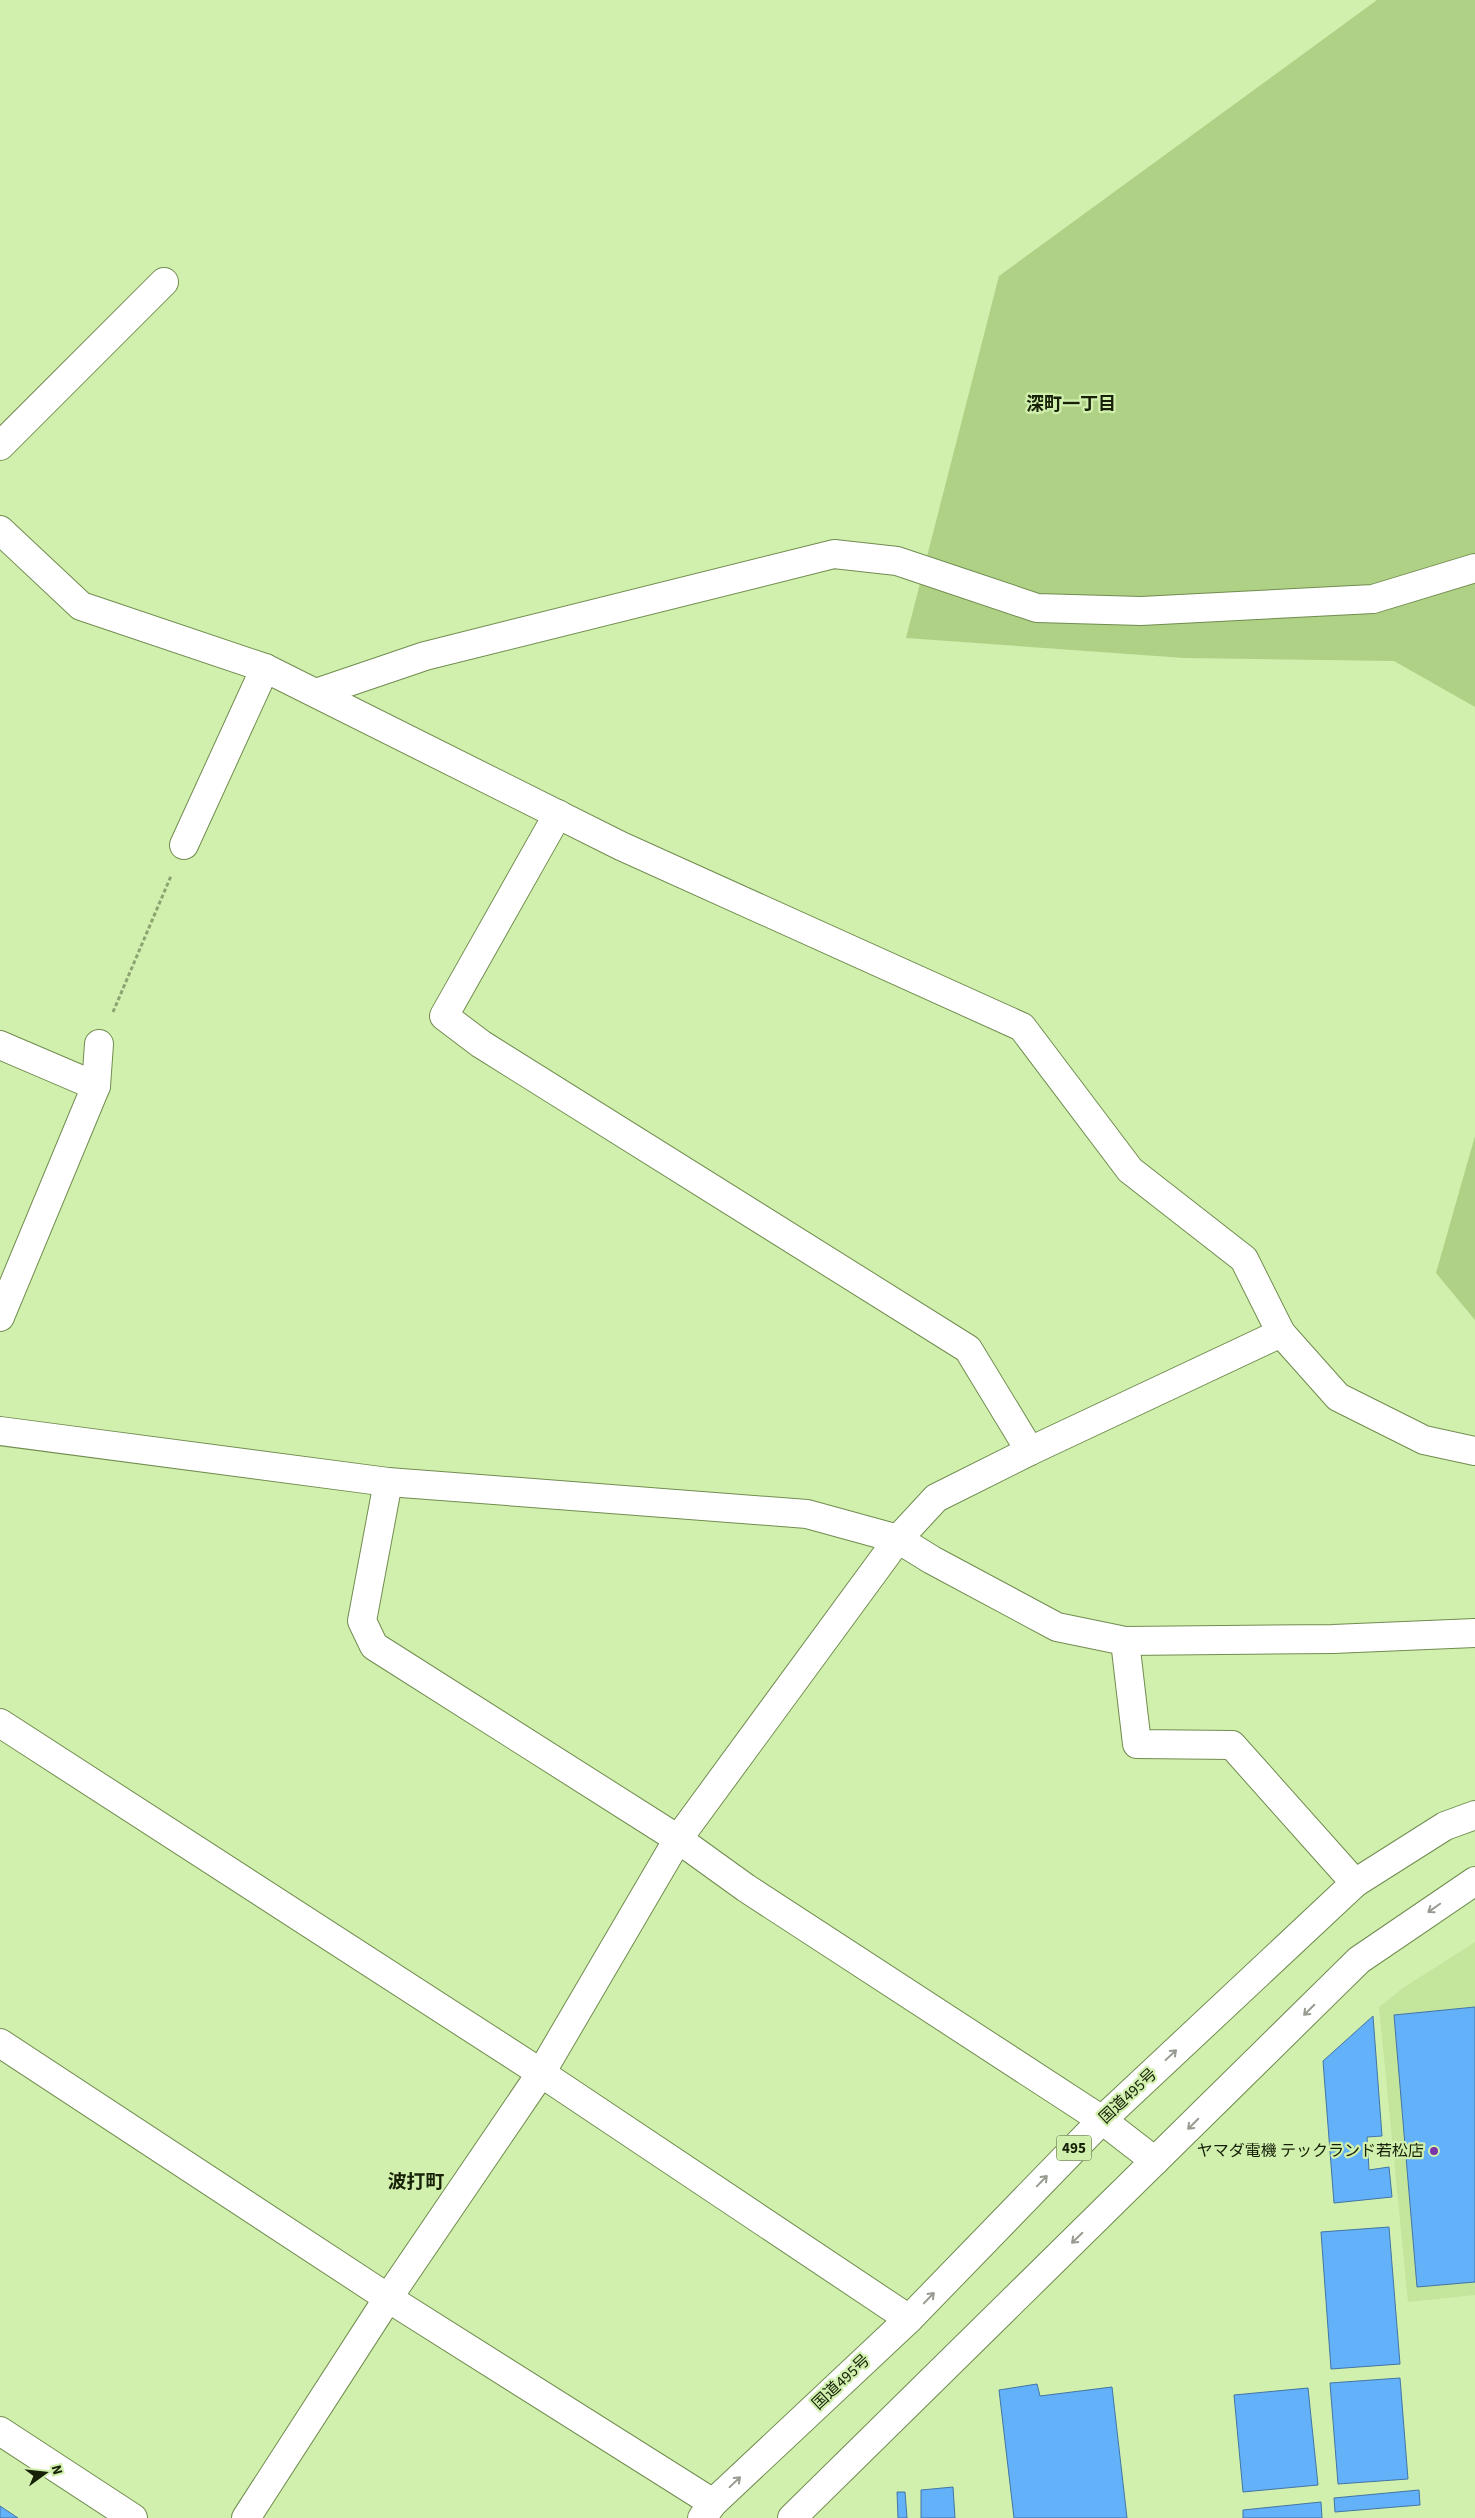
<svg xmlns="http://www.w3.org/2000/svg" width="1475" height="2518" viewBox="0 0 1475 2518" font-family="'Source Sans 3','Noto Sans JP',sans-serif">
  <rect width="100%" height="100%" fill="#d1f0ae"/>
  <path fill="#c4e59c" d="M 1475,1942 L 1475,2295 L 1408,2302 L 1379,2007 L 1403,1988 Z"/>
  <g fill="#afd186">
    <path d="M 1377,0 L 1475,0 L 1475,707 L 1394,661 L 1184,658 L 906,638 L 999,276 Z"/>
    <path d="M 1475,1136 L 1475,1320 L 1436,1273 Z"/>
  </g>
  <g fill="#63b1f9" stroke="#4375a4">
    <path d="M 1475,2007 L 1475,2282 L 1417,2287 L 1394,2015 Z"/>
    <path d="M 1373,2016 L 1382,2136 L 1367,2137 L 1369,2170 L 1389,2167 L 1392,2197 L 1334,2203 L 1323,2061 Z"/>
    <path d="M 1389,2227 L 1400,2364 L 1331,2369 L 1321,2232 Z"/>
    <path d="M 1400,2378 L 1408,2479 L 1338,2484 L 1330,2383 Z"/>
    <path d="M 1037,2384 L 1040,2396 L 1112,2387 L 1127,2518 L 1014,2518 L 999,2390 Z"/>
    <path d="M 1308,2388 L 1318,2485 L 1243,2492 L 1234,2395 Z"/>
    <path d="M 953,2487 L 955,2518 L 921,2518 L 921,2490 Z"/>
    <path d="M 1419,2490 L 1420,2505 L 1335,2512 L 1334,2498 Z"/>
    <path d="M 897,2492 L 905,2492 L 907,2518 L 898,2518 Z"/>
    <path d="M 1321,2502 L 1322,2518 L 1243,2518 L 1243,2510 Z"/>
    <path d="M 0,2506 L 18,2518 L 0,2518 Z"/>
  </g>
  <g fill="none" stroke-linecap="round" stroke-linejoin="round">
    <defs>
      <g id="minor">
        <path d="M 0,446 L 164,282"/>
        <path d="M 0,530 L 81,606 L 265,668 L 621,846 L 1022,1027 L 1130,1170 L 1244,1259 L 1281,1333 L 1338,1397 L 1424,1440 L 1475,1451"/>
        <path d="M 316,693 L 425,656 L 834,554 L 897,561 L 1037,608 L 1141,611 L 1373,599 L 1475,568"/>
        <path d="M 558,814 L 444,1016 L 481,1044 L 968,1349 L 1030,1451"/>
        <path d="M 184,845 L 265,668"/>
        <path d="M 0,1045 L 96,1086"/>
        <path d="M 0,1317 L 96,1086 L 99,1044"/>
        <path d="M 0,1431 L 388,1482 L 807,1514 L 898,1539 L 932,1560 L 1057,1627 L 1125,1641 L 1333,1639 L 1475,1633"/>
        <path d="M 388,1482 L 362,1621 L 374,1646 L 678,1839 L 746,1888 L 1102,2120 L 1155,2161"/>
        <path d="M 1125,1641 L 1137,1744 L 1232,1745 L 1355,1883"/>
        <path d="M 0,1723 L 541,2073 L 909,2319"/>
        <path d="M 0,2043 L 388,2298 L 713,2503"/>
        <path d="M 0,2431 L 133,2518"/>
        <path d="M 246,2518 L 388,2298 L 541,2073 L 678,1839 L 898,1539 L 936,1498 L 1030,1451 L 1281,1333"/>
      </g>
      <g id="highway">
        <path d="M 702,2518 L 713,2503 L 909,2319 L 1102,2120 L 1355,1883 L 1445,1826 L 1475,1815"/>
        <path d="M 792,2518 L 1359,1960 L 1475,1881"/>
      </g>
    </defs>
    <use href="#minor" stroke="#718c4f" stroke-width="30"/>
    <use href="#highway" stroke="#718c4f" stroke-width="30"/>
    <path stroke="#8da471" stroke-width="3" stroke-dasharray="4 2.5" stroke-linecap="butt" d="M 113,1012 L 171,876"/>
    <use href="#minor" stroke="#fff" stroke-width="28"/>
    <use href="#highway" stroke="#fff" stroke-width="28"/>
  </g>
  <defs><path id="oneway-shaft" d="M-6 0H5M1.5-3L5.5 0L1.5 3" fill="none" stroke-width="1.6" stroke-linecap="round" stroke-linejoin="round" transform="scale(1.25)"/></defs>
  <g stroke="#979b90">
    <use href="#oneway-shaft" transform="translate(1434 1908) rotate(145)"/>
    <use href="#oneway-shaft" transform="translate(1309 2010) rotate(135)"/>
    <use href="#oneway-shaft" transform="translate(1171 2055) rotate(-43)"/>
    <use href="#oneway-shaft" transform="translate(1193 2124) rotate(135)"/>
    <use href="#oneway-shaft" transform="translate(1042 2181) rotate(-46)"/>
    <use href="#oneway-shaft" transform="translate(1077 2238) rotate(136)"/>
    <use href="#oneway-shaft" transform="translate(929 2298) rotate(-46)"/>
    <use href="#oneway-shaft" transform="translate(735 2482) rotate(-43)"/>
  </g>
  <circle fill="#7934a8" stroke="#d1f0ae" stroke-width="2" cx="1434" cy="2151" r="5"/>
  <g text-anchor="middle" dominant-baseline="central" stroke-width="4.5" stroke-linejoin="round" paint-order="stroke">
    <rect fill="#d1f0ae" stroke="#4f5f3a" stroke-width="1" x="1056.5" y="2135.5" width="35" height="25" rx="4"/>
    <g font-size="15" font-weight="bold" fill="#172108">
      <text x="1074" y="2148">495</text>
    </g>
    <g font-size="16" fill="#172108" stroke="#d1f0ae">
      <text transform="translate(1128 2096) rotate(-43)">国道495号</text>
      <text transform="translate(841 2382) rotate(-43)">国道495号</text>
    </g>
    <g font-size="16" fill="#172108" stroke="#d1f0ae" text-anchor="end">
      <text x="1424" y="2151">ヤマダ電機 テックランド若松店</text>
    </g>
    <g font-size="18" font-weight="bold" fill="#172108" stroke="#d1f0ae">
      <text x="1071" y="404">深町一丁目</text>
    </g>
    <g font-size="19" font-weight="bold" fill="#172108" stroke="#d1f0ae">
      <text x="416" y="2182">波打町</text>
    </g>
  </g>
  <g transform="translate(45 2473) rotate(75)" stroke="#d1f0ae" stroke-width="4" paint-order="stroke">
  <path d="M0-4L9 19L0 12L-9 19Z" fill="#172108"/>
  <text y="-8" font-size="14" font-weight="bold" text-anchor="middle" fill="#172108">N</text>
  </g>
</svg>
